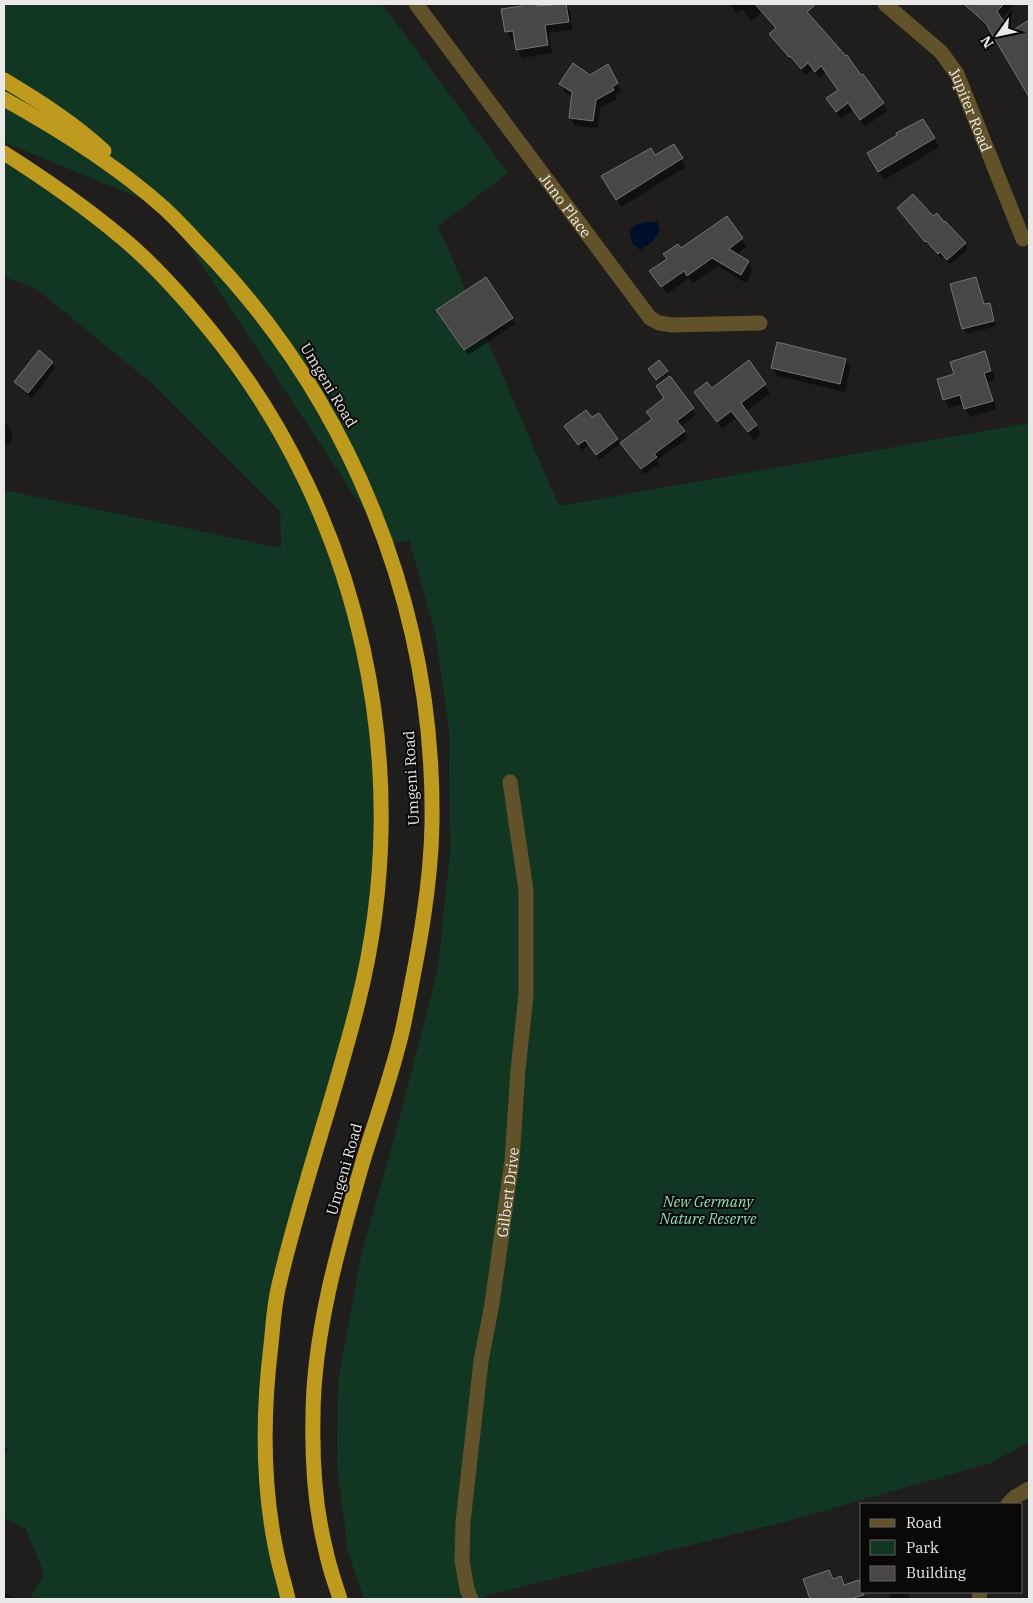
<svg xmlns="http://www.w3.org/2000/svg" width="1033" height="1603" viewBox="0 0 1033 1603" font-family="'IBM Plex Serif',serif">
  <rect width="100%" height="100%" fill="#1f1e1c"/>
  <g fill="#113622">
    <path d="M 4,4 L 382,4 L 508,173 L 438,226 L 559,506 L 1029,423 L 1029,1442 L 991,1463 L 788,1521 L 485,1596 L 485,1599 L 364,1599 L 348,1552 L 337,1464 L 338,1381 L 362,1251 L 395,1135 L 438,969 L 450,852 L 449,730 L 435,632 L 409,540 L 387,545 L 164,208 L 4,142 Z"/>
    <path d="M 4,156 L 53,186 L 180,298 L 261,406 L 332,550 L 371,703 L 378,801 L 371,933 L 274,1295 L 264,1391 L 286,1599 L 30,1599 L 44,1573 L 26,1529 L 4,1518 L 4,1457 L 8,1449 L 4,1447 L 4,490 L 281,548 L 280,511 L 155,386 L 35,288 L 4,277 Z"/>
  </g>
  <path fill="#000f29" d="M 646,222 L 657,222 L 660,230 L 653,241 L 640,250 L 632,243 L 630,232 L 635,225 Z"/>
  <g fill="#0007">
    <path d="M 565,4 L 570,11 L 572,30 L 549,33 L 552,53 L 522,58 L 517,49 L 515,39 L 511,39 L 506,31 L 536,7 Z"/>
    <path d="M 730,4 L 764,4 L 767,8 L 751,21 L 742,9 L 737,13 Z"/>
    <path d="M 798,4 L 802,4 L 808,11 L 812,18 L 811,19 L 883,104 L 887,111 L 865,127 L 853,110 L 841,119 L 829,101 L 839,90 L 826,73 L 820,78 L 813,69 L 806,75 L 775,42 L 770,34 L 777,29 L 775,25 Z"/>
    <path d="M 966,4 L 1015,4 L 1001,19 L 1009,34 L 1029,22 L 1029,95 L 992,32 L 970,11 Z"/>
    <path d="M 607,66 L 622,92 L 615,95 L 617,99 L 600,108 L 598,128 L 575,126 L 570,118 L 572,97 L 565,92 L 561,84 L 590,76 Z"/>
    <path d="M 923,120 L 939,147 L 884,180 L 868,154 Z"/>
    <path d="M 674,146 L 686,167 L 621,207 L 603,177 L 655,157 Z"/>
    <path d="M 898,209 L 933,217 L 965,244 L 968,249 L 950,264 L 944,257 L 942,259 L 930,245 L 929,246 Z"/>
    <path d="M 727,218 L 746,247 L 736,255 L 748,262 L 753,270 L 746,283 L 718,266 L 693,283 L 689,278 L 667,294 L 656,279 L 668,259 Z"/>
    <path d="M 976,278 L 979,283 L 985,306 L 989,305 L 992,310 L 996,326 L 967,334 L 964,329 L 952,284 Z"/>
    <path d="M 485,279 L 515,324 L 468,355 L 441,315 Z"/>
    <path d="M 39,352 L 52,363 L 55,368 L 32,398 L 18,387 L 15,382 Z"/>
    <path d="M 984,353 L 989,361 L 995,380 L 988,382 L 996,409 L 970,417 L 963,404 L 949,408 L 944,399 L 955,375 Z"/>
    <path d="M 846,360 L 850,368 L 845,392 L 777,376 L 772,367 Z"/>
    <path d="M 748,362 L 770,393 L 746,411 L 761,434 L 754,440 L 736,418 L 722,429 L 696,393 L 712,390 Z"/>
    <path d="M 651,372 L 667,372 L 668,374 L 658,381 Z"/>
    <path d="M 669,378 L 696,415 L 680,427 L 688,438 L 657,460 L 659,464 L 645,474 L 625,449 L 653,420 L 665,399 Z"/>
    <path d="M 592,419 L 617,439 L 620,444 L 600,459 L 589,444 L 582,450 L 568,432 Z"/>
    <path d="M 4,424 L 8,425 L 13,437 L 10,444 L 4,446 Z"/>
    <path d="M 829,1571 L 833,1580 L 840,1577 L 845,1586 L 858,1581 L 866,1599 L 811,1599 L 804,1580 Z"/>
    <path d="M 4,1592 L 15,1599 L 4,1599 Z"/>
    <path d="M 888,1592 L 907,1592 L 910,1599 L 891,1599 Z"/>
  </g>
  <g fill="#494646" stroke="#777373">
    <path d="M 522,4 L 536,4 L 536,6 L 566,4 L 569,22 L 545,25 L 548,45 L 516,50 L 513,31 L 505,32 L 501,9 L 522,6 Z"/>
    <path d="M 755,4 L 816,4 L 807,12 L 846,56 L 847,55 L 861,75 L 863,74 L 884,103 L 860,120 L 848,103 L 836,112 L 826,98 L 838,90 L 821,66 L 815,72 L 808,63 L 801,69 L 790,56 L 789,57 L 769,34 L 776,28 Z"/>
    <path d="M 964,4 L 1004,4 L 997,11 L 1010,32 L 1029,20 L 1029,97 L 986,24 Z"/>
    <path d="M 573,63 L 590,75 L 608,64 L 618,83 L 612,87 L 614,90 L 596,100 L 593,121 L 569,118 L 572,92 L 559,84 Z"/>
    <path d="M 923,119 L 935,138 L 878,172 L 867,153 L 897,135 L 896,133 Z"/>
    <path d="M 674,144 L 683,158 L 616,200 L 601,176 L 651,148 L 655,155 Z"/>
    <path d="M 913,194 L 933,216 L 937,213 L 944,222 L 945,221 L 966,243 L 947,260 L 940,252 L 938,254 L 926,241 L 925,242 L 897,208 Z"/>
    <path d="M 727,216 L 743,238 L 729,249 L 749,261 L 741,275 L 712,258 L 687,276 L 684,271 L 661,287 L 649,271 L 667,259 L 663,254 L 678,244 L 681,248 Z"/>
    <path d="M 486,277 L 513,318 L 464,350 L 436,310 Z"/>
    <path d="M 976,277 L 984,304 L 990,303 L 994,321 L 962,329 L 950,284 Z"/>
    <path d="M 777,342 L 846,359 L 840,384 L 771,368 Z"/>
    <path d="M 39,350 L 53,362 L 28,393 L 14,382 Z"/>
    <path d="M 985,351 L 991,371 L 984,373 L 993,401 L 964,409 L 960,395 L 943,400 L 937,379 L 954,374 L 950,362 Z"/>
    <path d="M 659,360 L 668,371 L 656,380 L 648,369 Z"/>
    <path d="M 749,360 L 766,384 L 741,403 L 757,425 L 748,432 L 731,411 L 717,422 L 694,392 L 707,382 L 712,388 Z"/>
    <path d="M 670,376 L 694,408 L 677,421 L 685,431 L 654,454 L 657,457 L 641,469 L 620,443 L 652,419 L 646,412 L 664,398 L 656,386 Z"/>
    <path d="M 586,410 L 592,417 L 599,413 L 618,439 L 596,455 L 585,440 L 578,445 L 564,426 Z"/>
    <path d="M 829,1570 L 833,1579 L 841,1576 L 844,1585 L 859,1580 L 864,1595 L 850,1599 L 810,1599 L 803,1579 Z"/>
  </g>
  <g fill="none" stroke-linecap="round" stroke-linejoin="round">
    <g stroke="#61522a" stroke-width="15">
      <path id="s1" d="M 416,4 L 650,318 L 659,323 L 672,325 L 760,323"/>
      <path id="s2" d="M 885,4 L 941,52 L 957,74 L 1023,239"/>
      <path id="s3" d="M 471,1599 L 467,1589 L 462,1561 L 463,1522 L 481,1361 L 492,1304 L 512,1160 L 518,1070 L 526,995 L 526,890 L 510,782"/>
    </g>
    <g stroke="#61522a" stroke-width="15">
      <path d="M 1008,1504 L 1015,1497 L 1029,1489"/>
      <path d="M 979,1599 L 980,1592"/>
    </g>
    <g stroke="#be9a1e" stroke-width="15">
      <path d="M 4,80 C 39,101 74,123 104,151"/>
      <path d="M 4,99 C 60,130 116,165 164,208 C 176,219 188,232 199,244 C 350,398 435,607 432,823 C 431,890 417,958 404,1023 C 394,1070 377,1115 363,1161 C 340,1241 313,1333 313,1417 C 312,1461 315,1508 326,1551 C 329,1567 335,1583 340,1599"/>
      <path d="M 4,153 C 45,179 84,206 121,237 C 154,264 183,297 210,330 C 362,516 417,770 358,1003 C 334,1099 300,1193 278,1289 C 274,1307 273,1326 271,1345 C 263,1411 262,1479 275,1545 C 278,1563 284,1581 288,1599"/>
    </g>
  </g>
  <g text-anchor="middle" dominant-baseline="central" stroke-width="4" stroke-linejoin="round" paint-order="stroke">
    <g font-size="15" fill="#eae9e8" stroke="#090807">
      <text stroke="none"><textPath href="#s2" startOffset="139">Jupiter Road</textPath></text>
      <text stroke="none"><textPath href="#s1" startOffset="251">Juno Place</textPath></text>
      <text transform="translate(329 385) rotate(59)">Umgeni Road</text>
      <text transform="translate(411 778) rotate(-93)">Umgeni Road</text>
      <text transform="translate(344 1169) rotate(-74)">Umgeni Road</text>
      <text stroke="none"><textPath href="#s3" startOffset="411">Gilbert Drive</textPath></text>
    </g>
    <g font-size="15" font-style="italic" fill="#8ee0b0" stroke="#090807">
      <text x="708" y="1201">New Germany<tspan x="708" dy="17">Nature Reserve</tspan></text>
    </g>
  </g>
  <rect width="1033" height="1603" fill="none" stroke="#eae9e8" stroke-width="10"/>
  <rect x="860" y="1503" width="162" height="90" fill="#090807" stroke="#636261"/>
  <rect x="870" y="1519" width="25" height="8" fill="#61522a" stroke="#636261"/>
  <text x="906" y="1528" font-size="15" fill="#eae9e8">Road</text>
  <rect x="870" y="1540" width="25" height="15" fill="#113622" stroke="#636261"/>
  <text x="906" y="1553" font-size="15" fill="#eae9e8">Park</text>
  <rect x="870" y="1566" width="25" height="15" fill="#494646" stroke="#636261"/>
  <text x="906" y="1578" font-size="15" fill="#eae9e8">Building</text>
  <g transform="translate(998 35) rotate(237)" stroke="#090807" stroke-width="4" paint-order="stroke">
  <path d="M0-4L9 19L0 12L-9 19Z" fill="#eae9e8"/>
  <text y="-8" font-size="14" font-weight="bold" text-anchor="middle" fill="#eae9e8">N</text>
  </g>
</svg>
